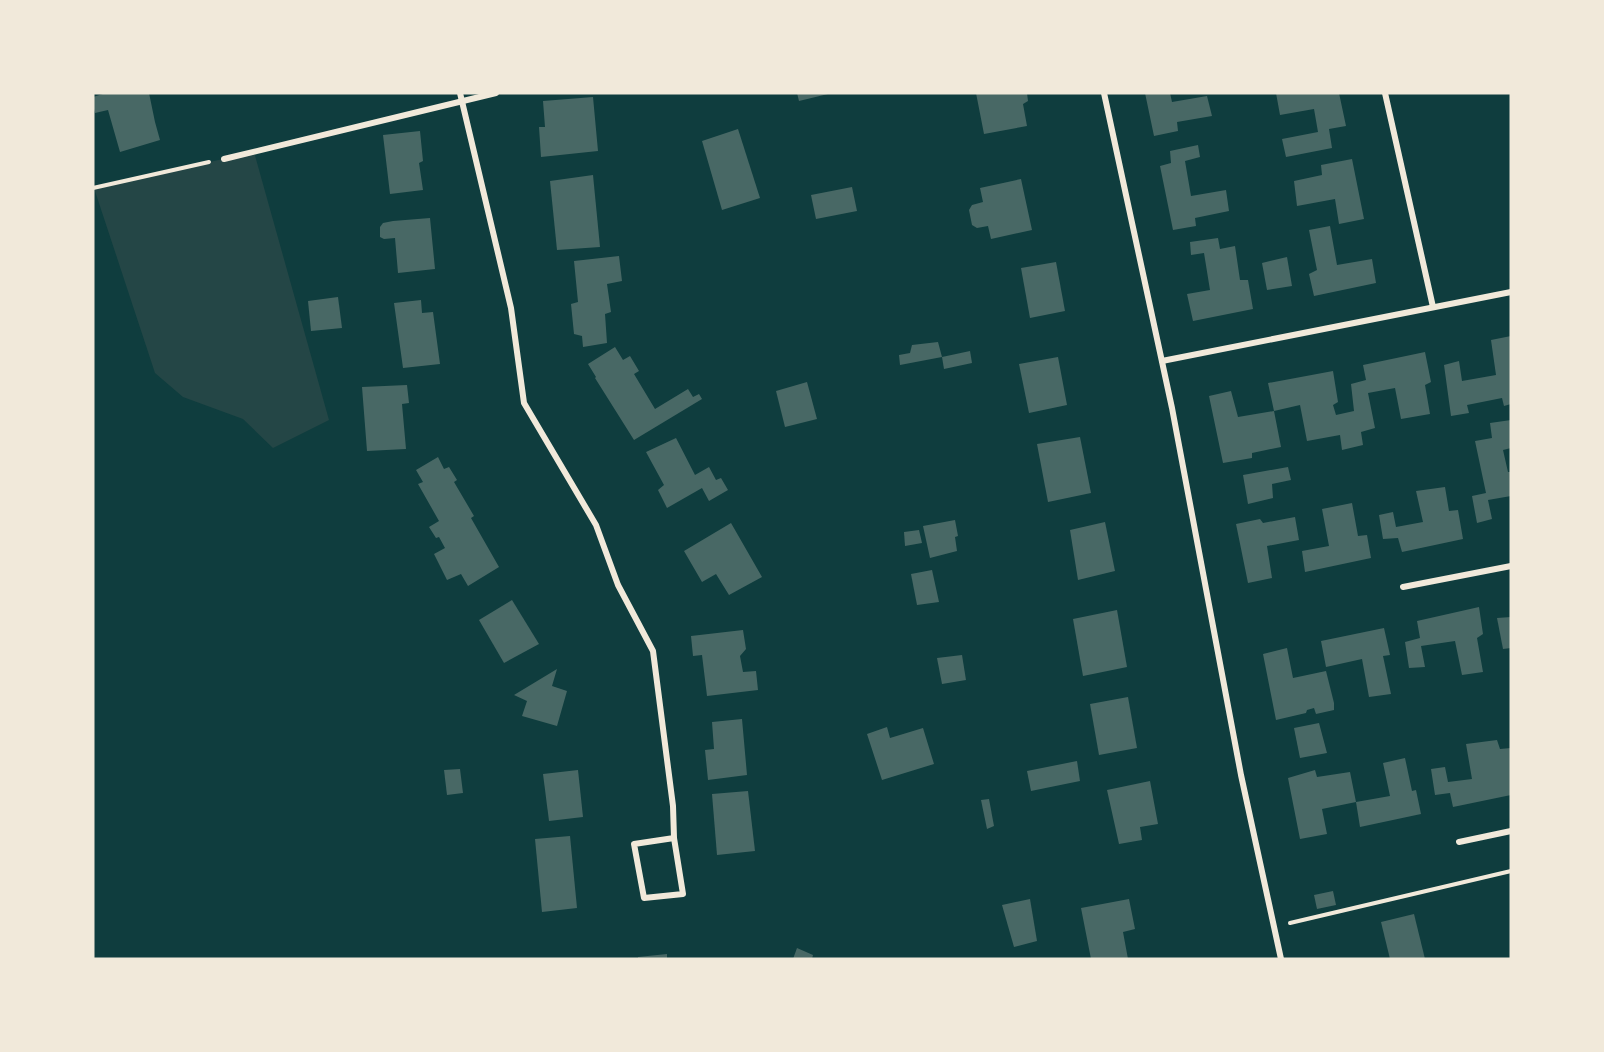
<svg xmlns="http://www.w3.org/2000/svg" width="1604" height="1052" viewBox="0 0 1604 1052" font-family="Rubik,sans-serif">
  <rect width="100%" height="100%" fill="#0f3d3e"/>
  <path fill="#244646" d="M 254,152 L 329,420 L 273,448 L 243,419 L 183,397 L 155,373 L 94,188 Z"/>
  <g fill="#486865">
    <path d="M 106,93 L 149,93 L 155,122 L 160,140 L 120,152 L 108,110 L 95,113 L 93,105 L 93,97 Z"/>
    <path d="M 797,93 L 828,93 L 828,94 L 799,101 Z"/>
    <path d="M 976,93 L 1027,93 L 1028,101 L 1023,104 L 1027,126 L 984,134 Z"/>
    <path d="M 1145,93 L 1170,93 L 1172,102 L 1207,96 L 1212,116 L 1177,122 L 1178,131 L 1154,136 Z"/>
    <path d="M 1276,93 L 1339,93 L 1346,126 L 1329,129 L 1332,148 L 1286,157 L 1282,139 L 1318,132 L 1314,109 L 1280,115 Z"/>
    <path d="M 593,97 L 598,151 L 541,157 L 539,127 L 545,127 L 543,101 Z"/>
    <path d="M 738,129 L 760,198 L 722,210 L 702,141 Z"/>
    <path d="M 420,131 L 423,161 L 419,163 L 423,190 L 390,194 L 383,135 Z"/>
    <path d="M 1198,145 L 1200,157 L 1185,161 L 1191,196 L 1226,190 L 1229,211 L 1195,218 L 1196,226 L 1173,230 L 1160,166 L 1171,163 L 1170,151 Z"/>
    <path d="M 1352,159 L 1364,219 L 1339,224 L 1335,199 L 1297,206 L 1294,181 L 1322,175 L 1321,165 Z"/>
    <path d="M 593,175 L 600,247 L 557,250 L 550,181 Z"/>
    <path d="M 1021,179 L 1032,230 L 991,239 L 988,226 L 977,228 L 972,225 L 969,210 L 972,205 L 983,202 L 980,188 Z"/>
    <path d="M 852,187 L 857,211 L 816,219 L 811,195 Z"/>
    <path d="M 430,218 L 435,269 L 398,273 L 395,238 L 384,239 L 380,237 L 380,227 L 383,223 L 393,221 Z"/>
    <path d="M 1330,226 L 1337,265 L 1372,259 L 1376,283 L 1314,296 L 1309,274 L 1317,270 L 1309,230 Z"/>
    <path d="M 1218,238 L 1220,249 L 1235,246 L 1240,280 L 1248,280 L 1253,309 L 1193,321 L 1187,294 L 1210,290 L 1204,253 L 1191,255 L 1190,242 Z"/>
    <path d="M 619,256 L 622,281 L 607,284 L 611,312 L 605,314 L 607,343 L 583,347 L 582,336 L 574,334 L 571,304 L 578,302 L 574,261 Z"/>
    <path d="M 1287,257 L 1292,286 L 1267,290 L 1262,263 Z"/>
    <path d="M 1056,262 L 1065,311 L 1030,318 L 1021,268 Z"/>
    <path d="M 338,297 L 342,328 L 311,331 L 308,301 Z"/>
    <path d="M 421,300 L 422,313 L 433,312 L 440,364 L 403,368 L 394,303 Z"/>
    <path d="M 1511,336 L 1511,404 L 1504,406 L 1502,398 L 1467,405 L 1469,413 L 1451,416 L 1444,365 L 1459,361 L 1462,381 L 1496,375 L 1491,340 Z"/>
    <path d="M 938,342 L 942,357 L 900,365 L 899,355 L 910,353 L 912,345 Z"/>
    <path d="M 615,347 L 623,360 L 630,356 L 639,371 L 634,374 L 655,409 L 688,389 L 693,397 L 699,394 L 702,399 L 634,440 L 595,378 L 596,377 L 588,364 Z"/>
    <path d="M 970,351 L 972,363 L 944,369 L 942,357 Z"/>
    <path d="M 1425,352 L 1431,382 L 1425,385 L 1430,414 L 1401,419 L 1395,388 L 1368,393 L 1375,428 L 1361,432 L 1363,445 L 1342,450 L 1340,435 L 1307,441 L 1300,405 L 1274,411 L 1268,383 L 1333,371 L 1338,402 L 1333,405 L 1336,415 L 1354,411 L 1351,384 L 1366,380 L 1363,365 Z"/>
    <path d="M 1058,357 L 1067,405 L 1029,413 L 1019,364 Z"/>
    <path d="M 807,382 L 817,419 L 785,427 L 776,391 Z"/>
    <path d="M 407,385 L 409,403 L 402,404 L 406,449 L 367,451 L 362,387 Z"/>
    <path d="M 1231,391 L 1238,417 L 1274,411 L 1281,447 L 1252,453 L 1252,458 L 1223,463 L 1209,396 Z"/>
    <path d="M 1511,420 L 1511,448 L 1503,450 L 1508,472 L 1511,472 L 1511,496 L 1488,500 L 1492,519 L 1477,523 L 1472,496 L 1486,493 L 1475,441 L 1492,438 L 1490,423 Z"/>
    <path d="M 1080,437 L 1091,493 L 1048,502 L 1037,444 Z"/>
    <path d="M 676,438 L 695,475 L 709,467 L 716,480 L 721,478 L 728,490 L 709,501 L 702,488 L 667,508 L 658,490 L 664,485 L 646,452 Z"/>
    <path d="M 438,457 L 444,469 L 449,467 L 457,480 L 454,482 L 474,516 L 471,518 L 499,567 L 468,586 L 461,574 L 447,580 L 434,554 L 445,548 L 439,537 L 436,538 L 429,527 L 439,521 L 418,484 L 423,482 L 416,470 Z"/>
    <path d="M 1288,467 L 1291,480 L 1272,484 L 1273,498 L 1248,504 L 1243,475 Z"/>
    <path d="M 1445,487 L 1449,511 L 1458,510 L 1463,539 L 1402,552 L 1398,538 L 1383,539 L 1379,515 L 1393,512 L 1396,527 L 1423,522 L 1416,491 Z"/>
    <path d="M 1352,503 L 1358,536 L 1367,535 L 1371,558 L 1305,572 L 1302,551 L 1329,546 L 1322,509 Z"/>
    <path d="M 1295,517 L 1299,540 L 1267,546 L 1272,578 L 1248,583 L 1236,524 L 1260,519 L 1263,523 Z"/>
    <path d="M 955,520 L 958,536 L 955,537 L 957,551 L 930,558 L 923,526 Z"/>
    <path d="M 1105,522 L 1115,571 L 1078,580 L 1070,530 Z"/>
    <path d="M 731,523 L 762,577 L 729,595 L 716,574 L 702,582 L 684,551 Z"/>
    <path d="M 919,530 L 922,543 L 905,546 L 904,532 Z"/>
    <path d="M 932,570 L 939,602 L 917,605 L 911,574 Z"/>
    <path d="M 512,600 L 539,644 L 504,663 L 479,620 Z"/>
    <path d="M 1479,607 L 1483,634 L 1477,638 L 1483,672 L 1462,675 L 1455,641 L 1421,646 L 1425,667 L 1409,668 L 1405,642 L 1420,638 L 1417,621 Z"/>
    <path d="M 1117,610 L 1127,667 L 1083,676 L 1073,619 Z"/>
    <path d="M 1511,617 L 1511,648 L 1503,649 L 1497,618 Z"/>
    <path d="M 1384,628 L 1390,655 L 1383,656 L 1391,694 L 1369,697 L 1362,659 L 1326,667 L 1321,641 Z"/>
    <path d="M 743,630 L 746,649 L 740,656 L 743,672 L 756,671 L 758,690 L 707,696 L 702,655 L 693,656 L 691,636 Z"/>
    <path d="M 1287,648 L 1293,678 L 1326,671 L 1334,703 L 1334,710 L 1316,714 L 1314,708 L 1307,710 L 1306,713 L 1276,720 L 1263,654 Z"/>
    <path d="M 962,655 L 966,680 L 942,684 L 937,658 Z"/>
    <path d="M 557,669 L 552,686 L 567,691 L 557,726 L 522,716 L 527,701 L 514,695 Z"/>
    <path d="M 1128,697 L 1137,748 L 1099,755 L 1090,704 Z"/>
    <path d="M 742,719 L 747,775 L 708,780 L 705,750 L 714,749 L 712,722 Z"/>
    <path d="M 1319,723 L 1327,753 L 1300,758 L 1294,728 Z"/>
    <path d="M 887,727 L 890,738 L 923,728 L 934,764 L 882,780 L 867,734 Z"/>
    <path d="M 1497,740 L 1500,749 L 1511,748 L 1511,795 L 1453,807 L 1450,793 L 1435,795 L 1431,769 L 1445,767 L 1448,782 L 1472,779 L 1466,744 Z"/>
    <path d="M 1405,758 L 1412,791 L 1416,790 L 1421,814 L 1360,827 L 1356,802 L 1390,796 L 1383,763 Z"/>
    <path d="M 1077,761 L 1080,781 L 1031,791 L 1027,771 Z"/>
    <path d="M 460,769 L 463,793 L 447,795 L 444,770 Z"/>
    <path d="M 578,770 L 583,817 L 549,821 L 543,774 Z"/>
    <path d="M 1315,770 L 1317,777 L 1350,772 L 1356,802 L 1322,809 L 1327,834 L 1300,839 L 1288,778 Z"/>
    <path d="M 1150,781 L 1158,824 L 1140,827 L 1142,840 L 1119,844 L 1107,790 Z"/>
    <path d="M 748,791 L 755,851 L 717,855 L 712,794 Z"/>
    <path d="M 989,799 L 994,826 L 987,829 L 981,800 Z"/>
    <path d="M 570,836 L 577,908 L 542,912 L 535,839 Z"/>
    <path d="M 1333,891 L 1336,905 L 1317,909 L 1314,895 Z"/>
    <path d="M 1030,899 L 1037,941 L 1014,947 L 1002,905 Z"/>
    <path d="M 1129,899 L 1135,929 L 1123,932 L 1128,959 L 1091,959 L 1081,908 Z"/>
    <path d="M 1414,914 L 1425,959 L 1390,959 L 1381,922 Z"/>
    <path d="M 797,948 L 813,955 L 812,959 L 793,959 Z"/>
    <path d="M 667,954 L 667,959 L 638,959 L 638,957 Z"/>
  </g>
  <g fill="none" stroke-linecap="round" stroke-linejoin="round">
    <g stroke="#f1e9da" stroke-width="4">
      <path d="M 93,188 L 209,162"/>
      <path d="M 1290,923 L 1511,871"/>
    </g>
    <g stroke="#f1e9da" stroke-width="6">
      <path d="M 460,93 L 511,308 L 524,403 L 596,525 L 618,585 L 653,651 L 673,806 L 674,838 L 683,894 L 644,898 L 634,844 L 674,838"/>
      <path d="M 1104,93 L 1172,408 L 1241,775 L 1281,959"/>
      <path d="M 1385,93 L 1433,307"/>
      <path d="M 224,159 L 496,93"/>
      <path d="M 1162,361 L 1511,292"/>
      <path d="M 1403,587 L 1511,566"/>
      <path d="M 1459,842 L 1511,831"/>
    </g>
  </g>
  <rect width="1604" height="1052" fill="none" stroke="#f1e9da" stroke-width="189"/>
</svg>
